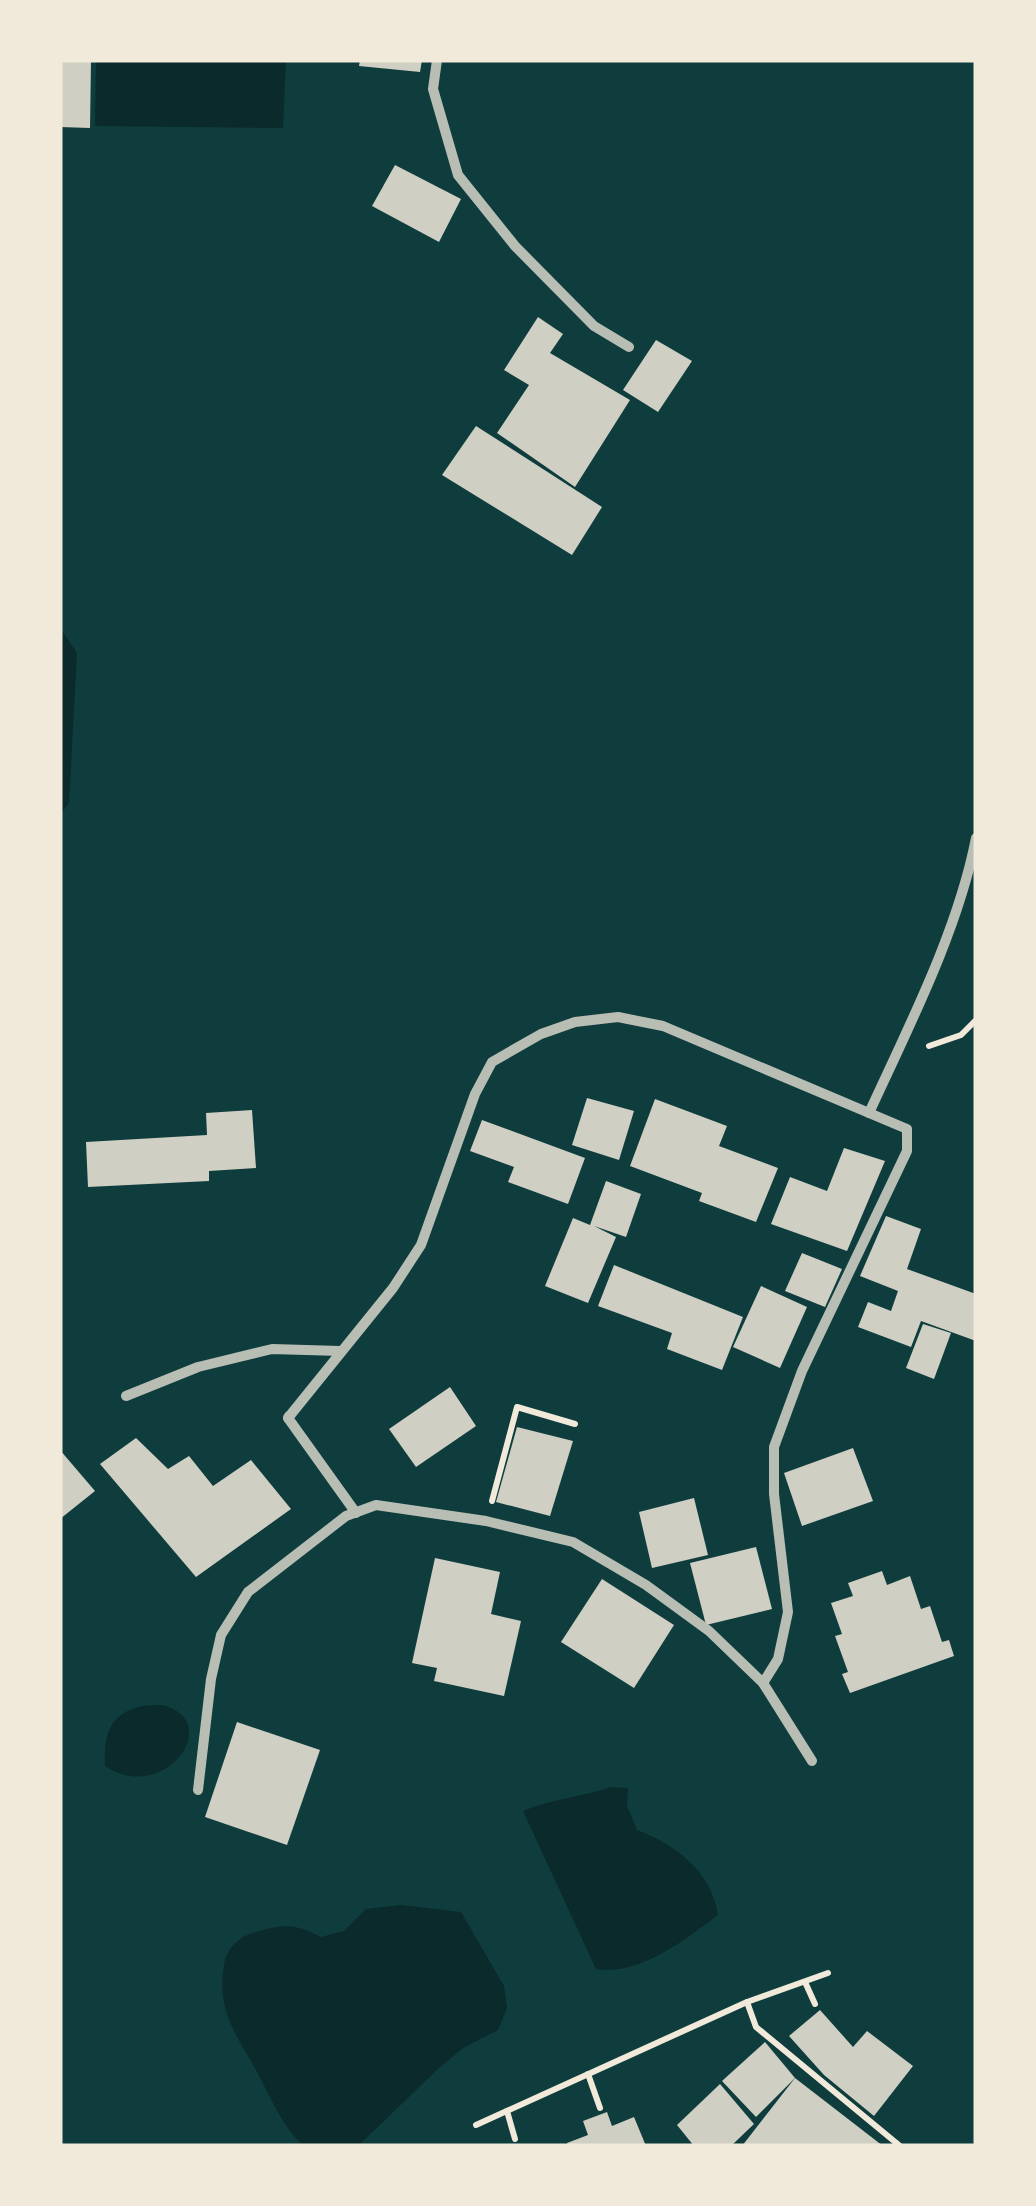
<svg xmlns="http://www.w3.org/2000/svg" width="1036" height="2206" viewBox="0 0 1036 2206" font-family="'IBM Plex Sans',sans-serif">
  <rect width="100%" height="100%" fill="#0f3d3e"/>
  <g fill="#0a2a2b">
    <path d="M 96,60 L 286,60 L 283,128 L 95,126 Z"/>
    <path d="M 60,628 L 77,653 L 69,803 L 60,815 Z"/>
    <path d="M 142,1706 C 149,1706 160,1704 166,1706 C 224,1725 162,1805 105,1766 C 104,1734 109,1714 142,1706 Z"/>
    <path d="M 611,1787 L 628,1788 L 627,1806 L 637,1830 C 675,1844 712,1872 718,1915 C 685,1940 639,1976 596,1969 L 523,1811 C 551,1799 582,1797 611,1787 Z"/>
    <path d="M 401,1905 L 461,1912 L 504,1986 L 507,2008 L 498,2030 L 463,2048 L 439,2068 L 358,2146 L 304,2146 C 283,2128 271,2098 258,2074 C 237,2035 216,2012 224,1965 C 226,1950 238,1937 253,1933 C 282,1924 294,1923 321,1937 L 344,1931 L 366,1909 Z"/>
  </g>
  <g fill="#cfcfc3">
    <path d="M 60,60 L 91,60 L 90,128 L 60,127 Z"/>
    <path d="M 360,60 L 422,60 L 420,72 L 359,66 Z"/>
    <path d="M 395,165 L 461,199 L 439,242 L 372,206 Z"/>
    <path d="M 538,317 L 563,334 L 550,353 L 630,400 L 575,487 L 497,433 L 529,385 L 504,370 Z"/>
    <path d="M 656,340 L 692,361 L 658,412 L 623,390 Z"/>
    <path d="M 476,426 L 602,507 L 572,555 L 442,475 Z"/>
    <path d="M 587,1098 L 634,1111 L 619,1160 L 572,1145 Z"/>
    <path d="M 655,1099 L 727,1126 L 719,1146 L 778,1168 L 756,1222 L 699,1201 L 702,1193 L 630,1166 Z"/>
    <path d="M 252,1110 L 256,1168 L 209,1171 L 209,1181 L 88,1187 L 86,1142 L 207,1135 L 206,1113 Z"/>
    <path d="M 482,1120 L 585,1158 L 568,1204 L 508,1182 L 514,1167 L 470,1151 Z"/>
    <path d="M 844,1148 L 885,1161 L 847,1251 L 771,1224 L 790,1177 L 827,1191 Z"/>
    <path d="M 606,1181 L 641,1194 L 626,1237 L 594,1226 L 616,1237 L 588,1303 L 545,1286 L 573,1218 L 590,1225 Z"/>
    <path d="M 886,1216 L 921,1229 L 907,1269 L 976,1294 L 976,1341 L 921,1321 L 911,1347 L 858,1327 L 868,1302 L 891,1311 L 898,1291 L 860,1276 Z"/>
    <path d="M 802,1253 L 842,1269 L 825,1307 L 785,1291 Z"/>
    <path d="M 614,1265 L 743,1317 L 722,1370 L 667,1349 L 672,1333 L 598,1306 Z"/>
    <path d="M 761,1286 L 807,1307 L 780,1368 L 733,1347 Z"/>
    <path d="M 923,1324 L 951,1333 L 934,1379 L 906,1368 Z"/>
    <path d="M 450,1387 L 476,1426 L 416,1467 L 389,1429 Z"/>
    <path d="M 517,1427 L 573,1441 L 550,1516 L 496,1502 Z"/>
    <path d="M 136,1438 L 168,1469 L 189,1456 L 213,1486 L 251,1460 L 291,1509 L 196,1577 L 100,1464 Z"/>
    <path d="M 853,1448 L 873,1501 L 802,1526 L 784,1473 Z"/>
    <path d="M 60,1450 L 95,1491 L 60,1519 Z"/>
    <path d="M 694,1498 L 708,1555 L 652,1568 L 639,1512 Z"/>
    <path d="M 756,1547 L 772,1609 L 706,1625 L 690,1563 Z"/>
    <path d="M 435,1558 L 500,1572 L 491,1614 L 521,1621 L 504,1696 L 434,1681 L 437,1668 L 412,1663 Z"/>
    <path d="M 882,1571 L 887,1585 L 910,1576 L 921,1609 L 930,1606 L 942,1642 L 949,1640 L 954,1656 L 850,1693 L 842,1674 L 848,1672 L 835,1636 L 842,1634 L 831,1603 L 853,1596 L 848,1583 Z"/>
    <path d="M 602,1579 L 674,1625 L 634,1688 L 561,1642 Z"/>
    <path d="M 237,1722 L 320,1750 L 287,1845 L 205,1817 Z"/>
    <path d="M 820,2010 L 853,2047 L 867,2031 L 913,2066 L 874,2116 L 824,2075 L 789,2036 Z"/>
    <path d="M 765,2042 L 795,2078 L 756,2117 L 722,2081 Z"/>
    <path d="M 795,2078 L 883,2146 L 742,2146 Z"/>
    <path d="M 720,2084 L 754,2124 L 731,2146 L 694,2146 L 677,2125 Z"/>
    <path d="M 607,2112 L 612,2126 L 634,2117 L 646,2146 L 568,2146 L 567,2143 L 588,2135 L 583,2121 Z"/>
  </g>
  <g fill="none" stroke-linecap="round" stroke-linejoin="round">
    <g stroke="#f1e9da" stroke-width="6">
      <path d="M 929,1046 L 961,1035 L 976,1020"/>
      <path d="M 492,1501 L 517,1407 L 575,1424"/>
      <path d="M 805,1982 L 815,2004"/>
      <path d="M 747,2002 L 756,2027 L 900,2146"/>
      <path d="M 588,2074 L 600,2108"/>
      <path d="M 507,2111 L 515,2139"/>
      <path d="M 476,2125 L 747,2002 L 828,1973"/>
    </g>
    <g stroke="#b8beb3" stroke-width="10">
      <path d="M 437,60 L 433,89 L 458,175 L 515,246 L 594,326 L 629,347"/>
      <path d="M 869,1113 C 908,1028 958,931 976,838"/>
      <path d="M 126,1396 L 198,1367 L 272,1349 L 340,1351 L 337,1355"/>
      <path d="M 289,1416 L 288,1418 L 356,1513"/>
      <path d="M 288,1418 L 393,1288 L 421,1245 L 475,1094 L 492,1062 L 541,1034 L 575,1022 L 618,1017 L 663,1026 L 907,1129 L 907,1151 L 802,1371 L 774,1447 L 774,1494 L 788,1612 L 778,1659 L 763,1683"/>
      <path d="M 198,1790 L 211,1679 L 221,1635 L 248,1592 L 346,1516 L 376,1505 L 486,1521 L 573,1542 L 646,1585 L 709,1631 L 763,1683 L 812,1761"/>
    </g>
  </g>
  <rect width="1036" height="2206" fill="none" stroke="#f1e9da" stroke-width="125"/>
</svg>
